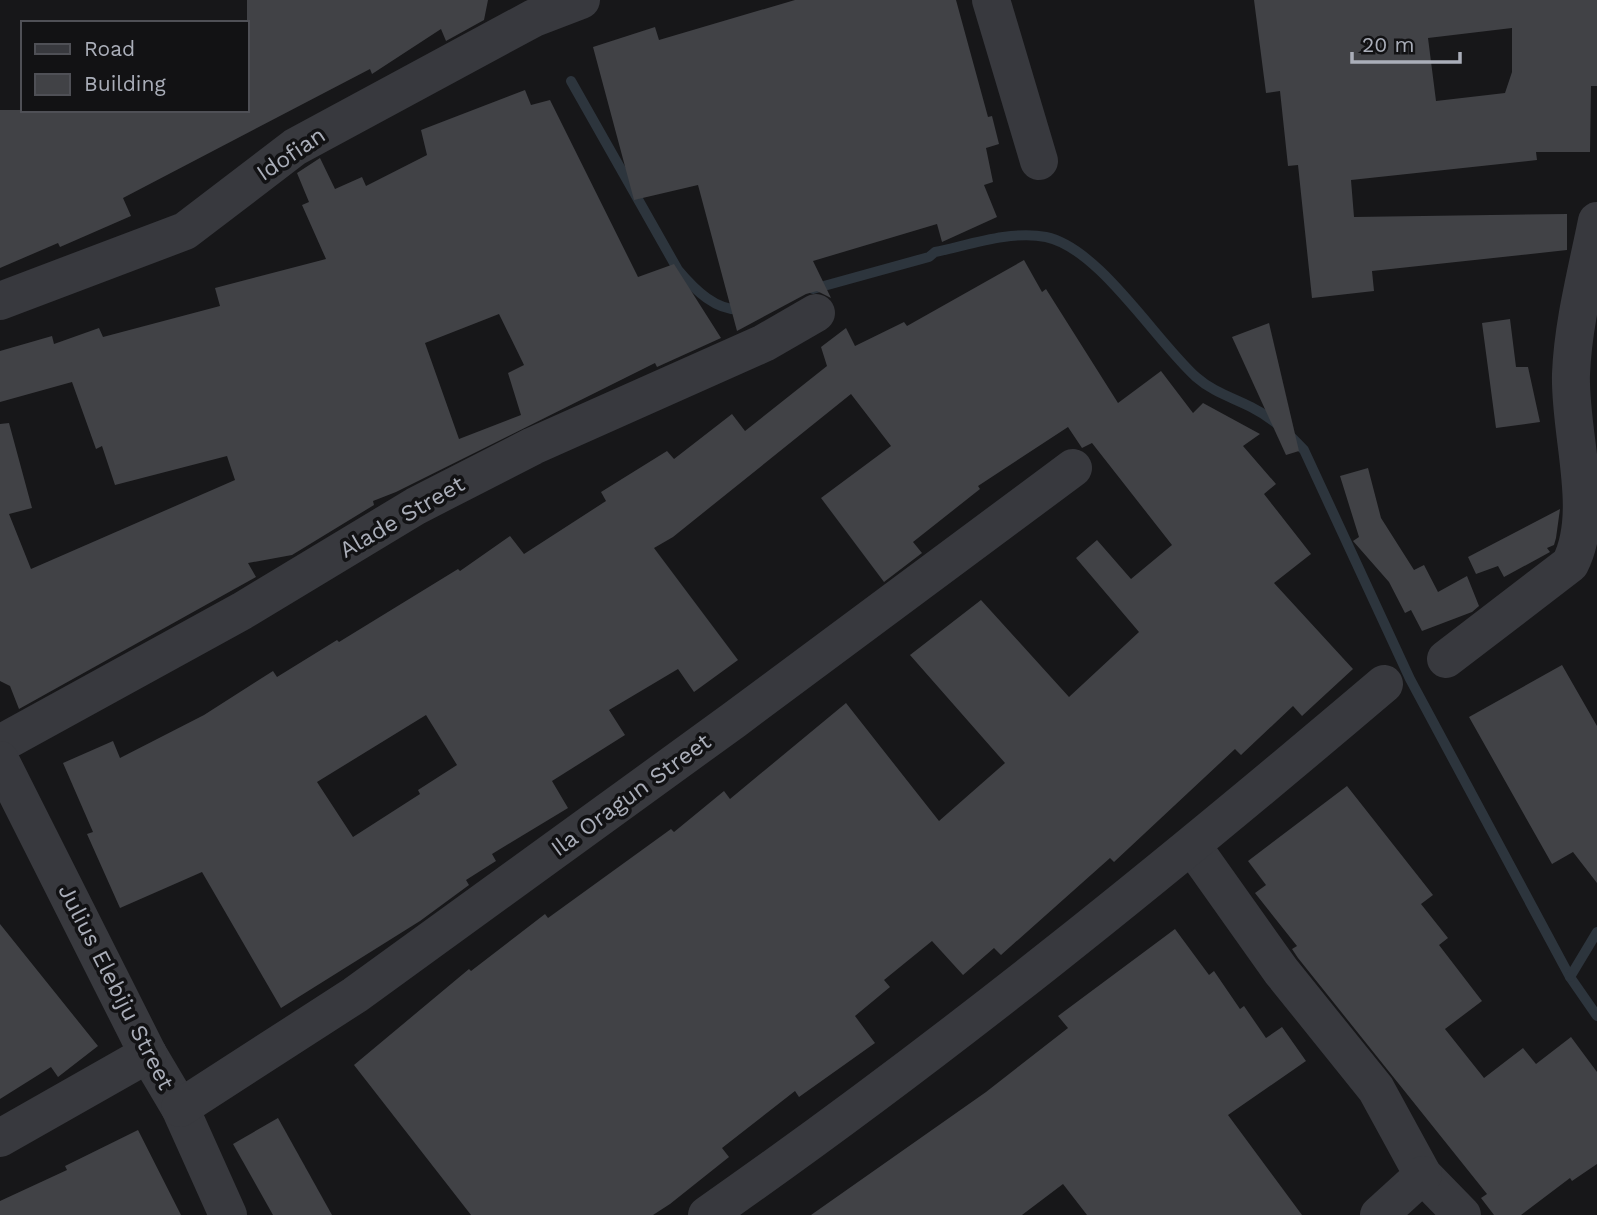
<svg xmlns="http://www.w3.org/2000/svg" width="1597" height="1215" viewBox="0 0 1597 1215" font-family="'Work Sans',sans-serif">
  <rect width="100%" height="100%" fill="#171719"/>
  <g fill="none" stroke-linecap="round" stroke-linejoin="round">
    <g stroke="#2d353d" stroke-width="10">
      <path d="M 571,81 L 678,270 C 694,289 717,313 744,309"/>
      <path d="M 813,289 L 929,257 L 935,252 C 969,245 1011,230 1046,237 C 1099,248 1155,340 1196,377 C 1213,392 1231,397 1251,407 C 1273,418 1288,433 1304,450 L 1410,679 L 1570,977 L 1597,1016"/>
      <path d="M 1570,977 L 1597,932"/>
    </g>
  </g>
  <g fill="#414246" fill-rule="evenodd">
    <path d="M 247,0 L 488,0 L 484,20 L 446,41 L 441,29 L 372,74 L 370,69 L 123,198 L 131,216 L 60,247 L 58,243 L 0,268 L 0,110 L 247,110 Z"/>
    <path d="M 795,0 L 956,0 L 988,117 L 992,116 L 999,144 L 986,148 L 993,182 L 984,185 L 997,217 L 942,242 L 937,224 L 813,261 L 831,298 L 817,291 L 806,294 L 737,331 L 698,185 L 634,200 L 593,47 L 655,27 L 659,40 Z"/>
    <path d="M 1254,0 L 1597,0 L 1597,86 L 1591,86 L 1590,152 L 1536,152 L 1537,160 L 1351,180 L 1354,217 L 1567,214 L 1567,250 L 1372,271 L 1374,291 L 1312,298 L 1298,165 L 1288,166 L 1280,91 L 1266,93 ZM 1512,28 L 1512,72 L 1505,93 L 1436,101 L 1428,38 Z"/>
    <path d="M 525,90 L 531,105 L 550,100 L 638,277 L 674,264 L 721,338 L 657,367 L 655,363 L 396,492 L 373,501 L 374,505 L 292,555 L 248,563 L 256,577 L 19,709 L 10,686 L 0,681 L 0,424 L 9,423 L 32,508 L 9,514 L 31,569 L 235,480 L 227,456 L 115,485 L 102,446 L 96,449 L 72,382 L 0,402 L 0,351 L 52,336 L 54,344 L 99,328 L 103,337 L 220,306 L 215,288 L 326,259 L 302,205 L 309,202 L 297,173 L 320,158 L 335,189 L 362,177 L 366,186 L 427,155 L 421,130 ZM 499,314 L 524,365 L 508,373 L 521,415 L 459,439 L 425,343 Z"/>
    <path d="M 1024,260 L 1042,292 L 1046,289 L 1118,403 L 1161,371 L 1193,413 L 1203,403 L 1260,434 L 1243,446 L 1276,484 L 1264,494 L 1311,554 L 1274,583 L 1353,669 L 1302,716 L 1293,706 L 1241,755 L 1235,749 L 1114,862 L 1110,858 L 1001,955 L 994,948 L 963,975 L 932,941 L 884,980 L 890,987 L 855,1016 L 875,1043 L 799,1097 L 795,1091 L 722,1148 L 729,1157 L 670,1204 L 653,1215 L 471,1215 L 354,1065 L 469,969 L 471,971 L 545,914 L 548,918 L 671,829 L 674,832 L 724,791 L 730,799 L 846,703 L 939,821 L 1005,763 L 910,655 L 981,600 L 1069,697 L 1139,632 L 1076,558 L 1097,540 L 1131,579 L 1172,545 L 1092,443 L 1082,448 L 1068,427 L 978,486 L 980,489 L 913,542 L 922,553 L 884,582 L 821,498 L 891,446 L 851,394 L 673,537 L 654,548 L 738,660 L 694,692 L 678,669 L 609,710 L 625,735 L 552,781 L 568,808 L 492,854 L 496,861 L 466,880 L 469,885 L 420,921 L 281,1008 L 202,872 L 120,908 L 87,834 L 93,832 L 63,763 L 113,741 L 120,758 L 204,715 L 273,671 L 277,677 L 337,640 L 339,642 L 458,569 L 460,571 L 510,536 L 524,554 L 606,501 L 601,492 L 667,451 L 674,459 L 732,414 L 745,431 L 827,366 L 821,347 L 846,328 L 855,346 L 904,322 L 907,326 ZM 426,715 L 457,765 L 418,790 L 420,794 L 353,837 L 317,782 Z"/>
    <path d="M 1510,319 L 1516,367 L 1528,367 L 1540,422 L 1496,428 L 1482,323 Z"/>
    <path d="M 1269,323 L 1299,451 L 1286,455 L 1232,337 Z"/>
    <path d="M 1368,468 L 1381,518 L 1414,570 L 1424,565 L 1438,592 L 1467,576 L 1479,606 L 1472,612 L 1422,631 L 1411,610 L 1405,613 L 1389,582 L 1353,541 L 1359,537 L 1340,476 Z"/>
    <path d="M 1560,509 L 1556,538 L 1554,545 L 1547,548 L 1550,552 L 1504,577 L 1498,566 L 1476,574 L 1468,557 Z"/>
    <path d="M 1562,665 L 1597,726 L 1597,883 L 1573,852 L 1552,864 L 1469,717 Z"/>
    <path d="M 1347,786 L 1433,895 L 1421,904 L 1448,938 L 1439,945 L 1482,1001 L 1445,1029 L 1484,1078 L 1523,1048 L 1536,1064 L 1571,1037 L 1597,1072 L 1597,1164 L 1572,1181 L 1570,1178 L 1521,1215 L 1494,1215 L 1481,1198 L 1487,1194 L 1298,958 L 1292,949 L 1297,946 L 1255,893 L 1266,885 L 1248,861 Z"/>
    <path d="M 0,924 L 98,1046 L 58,1077 L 51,1067 L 0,1099 Z"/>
    <path d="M 1175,929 L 1209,975 L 1214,971 L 1240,1009 L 1244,1006 L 1266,1038 L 1282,1027 L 1306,1061 L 1228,1115 L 1302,1215 L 1087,1215 L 1063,1184 L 1022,1215 L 811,1215 L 986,1092 L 1068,1028 L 1058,1016 Z"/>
    <path d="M 278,1118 L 332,1215 L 273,1215 L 233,1144 Z"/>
    <path d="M 138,1130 L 181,1215 L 0,1215 L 0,1201 L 67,1170 L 65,1166 Z"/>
  </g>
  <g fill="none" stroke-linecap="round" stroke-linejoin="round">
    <g stroke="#38393e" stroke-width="38">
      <path d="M 991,0 L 1039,161"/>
      <path d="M 0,301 L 185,231 L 295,147 L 534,18 L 581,0"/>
      <path d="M 1446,659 L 1570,564 C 1597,512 1569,433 1571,374 C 1573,323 1587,271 1597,221"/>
      <path d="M 0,744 L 242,611 L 416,506 L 533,446 L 764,343 L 816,313"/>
      <path d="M 0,760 L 148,1054 L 180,1108 L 228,1215"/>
      <path d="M 1193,847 L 1281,971 L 1376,1089 L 1423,1175 L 1462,1215"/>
      <path d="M 180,1108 L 355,995 L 734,720 L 1073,468"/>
      <path d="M 0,1138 L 148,1054"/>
      <path d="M 707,1215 C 942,1051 1165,870 1384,684"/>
      <path d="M 1379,1215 L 1423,1175"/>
    </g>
  </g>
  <g text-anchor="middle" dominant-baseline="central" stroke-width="7" stroke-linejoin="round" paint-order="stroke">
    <g font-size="23" fill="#aaaeb9" stroke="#121214">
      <text transform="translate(291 154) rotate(-34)">Idofian</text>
      <text transform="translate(402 517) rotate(-30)">Alade Street</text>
      <text transform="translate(631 795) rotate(-36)">Ila Oragun Street</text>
      <text transform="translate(116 987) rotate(63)">Julius Elebiju Street</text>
    </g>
  </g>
  <rect x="21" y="21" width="228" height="91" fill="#121214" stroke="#4f5056" stroke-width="2"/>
  <rect x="35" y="44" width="35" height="10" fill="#38393e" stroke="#4f5056" stroke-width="2"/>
  <text x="84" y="56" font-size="21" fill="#aaaeb9">Road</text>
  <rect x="35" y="74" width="35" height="21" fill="#414246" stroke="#4f5056" stroke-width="2"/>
  <text x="84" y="91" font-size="21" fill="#aaaeb9">Building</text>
  <path d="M1352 52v10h108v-10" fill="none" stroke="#aaaeb9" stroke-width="3.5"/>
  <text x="1362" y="52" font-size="21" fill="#aaaeb9" stroke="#121214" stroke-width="5" paint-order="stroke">20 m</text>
</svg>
